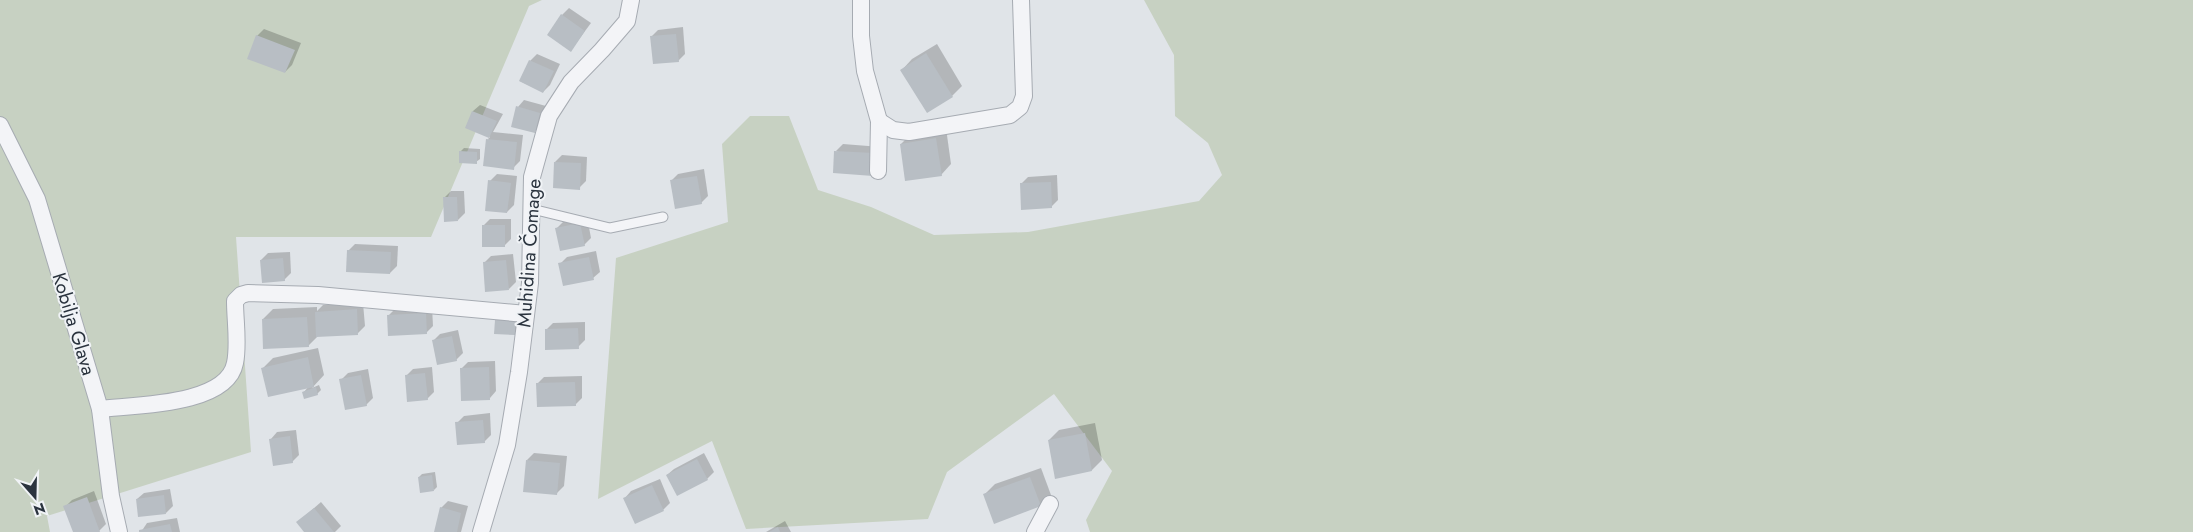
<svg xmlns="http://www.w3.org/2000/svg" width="2193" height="532" viewBox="0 0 2193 532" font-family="Jost,sans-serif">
  <rect width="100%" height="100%" fill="#e0e4e8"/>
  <g fill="#c7d1c2">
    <path d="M 0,0 L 542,0 L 529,6 L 431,237 L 236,237 L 251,452 L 47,516 L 50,532 L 0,532 Z"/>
    <path d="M 1144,0 L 2193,0 L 2193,532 L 1090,532 L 1086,520 L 1112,471 L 1054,394 L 947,472 L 928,519 L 746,529 L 712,441 L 598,499 L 616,258 L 728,222 L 722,144 L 750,116 L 789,116 L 818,190 L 871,207 L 934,235 L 1028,232 L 1199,201 L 1222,175 L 1208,143 L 1175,116 L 1174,55 Z"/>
  </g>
  <g fill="#0003">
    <path d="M 569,8 L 591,23 L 571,50 L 562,15 Z"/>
    <path d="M 683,27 L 685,54 L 678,61 L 651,37 L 658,30 Z"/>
    <path d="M 264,29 L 301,43 L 292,65 L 285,72 L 257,36 Z"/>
    <path d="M 937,44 L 962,86 L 952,96 L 902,70 L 912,59 Z"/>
    <path d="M 537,54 L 560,64 L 550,85 L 543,92 L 520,81 L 530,61 Z"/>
    <path d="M 524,100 L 546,106 L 541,125 L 534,132 L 518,107 Z"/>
    <path d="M 480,105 L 503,114 L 493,132 L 523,135 L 520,161 L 513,168 L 488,139 L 490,137 L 466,127 L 473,111 Z"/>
    <path d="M 946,128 L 951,164 L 941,175 L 901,144 L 911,134 Z"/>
    <path d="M 843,144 L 881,147 L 879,167 L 836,151 Z"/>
    <path d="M 464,148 L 480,149 L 480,159 L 476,162 L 460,152 Z"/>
    <path d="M 562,155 L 587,157 L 586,181 L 579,188 L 555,162 Z"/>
    <path d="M 704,169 L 708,196 L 701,203 L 671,181 L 678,174 Z"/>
    <path d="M 497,174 L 517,176 L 514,205 L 507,212 L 490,181 Z"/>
    <path d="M 1057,175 L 1058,200 L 1051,207 L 1021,184 L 1028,177 Z"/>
    <path d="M 451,191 L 464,191 L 465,213 L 458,220 L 444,198 Z"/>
    <path d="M 587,217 L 591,238 L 584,245 L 556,229 L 563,222 Z"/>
    <path d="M 490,219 L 511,219 L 511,239 L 504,246 L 483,226 Z"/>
    <path d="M 355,244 L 398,246 L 397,266 L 390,273 L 348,251 Z"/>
    <path d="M 596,251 L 600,272 L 593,278 L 560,264 L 567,257 Z"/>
    <path d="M 290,252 L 291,273 L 284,280 L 261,260 L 268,253 Z"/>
    <path d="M 513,254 L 516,282 L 509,289 L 484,263 L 491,256 Z"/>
    <path d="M 363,303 L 365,326 L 358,333 L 318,336 L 308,346 L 263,319 L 273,309 L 317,307 L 317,311 L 323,305 Z"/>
    <path d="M 432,307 L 433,326 L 426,333 L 388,316 L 395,309 Z"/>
    <path d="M 499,317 L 518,318 L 517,330 L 514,334 L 496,320 Z"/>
    <path d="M 585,322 L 585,340 L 578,347 L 546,330 L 553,323 Z"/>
    <path d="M 458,330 L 463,353 L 456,360 L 433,341 L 440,334 Z"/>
    <path d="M 318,348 L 324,375 L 312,388 L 319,385 L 321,390 L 317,394 L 304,392 L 309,386 L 263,368 L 273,358 Z"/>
    <path d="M 495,361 L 496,391 L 490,398 L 461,369 L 468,362 Z"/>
    <path d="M 432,367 L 434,392 L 427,399 L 406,376 L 413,369 Z"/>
    <path d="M 368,369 L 373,398 L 366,405 L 341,380 L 348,373 Z"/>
    <path d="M 582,376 L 582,398 L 575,405 L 537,384 L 544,377 Z"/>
    <path d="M 490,413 L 491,435 L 484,442 L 457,423 L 464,416 Z"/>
    <path d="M 1095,423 L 1102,460 L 1092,470 L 1056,477 L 1049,440 L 1059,430 Z"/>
    <path d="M 296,430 L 299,455 L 292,462 L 271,439 L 277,432 Z"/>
    <path d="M 534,453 L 567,456 L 564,486 L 557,493 L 527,460 Z"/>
    <path d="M 704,453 L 714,472 L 707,479 L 667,475 L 674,469 Z"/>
    <path d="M 1041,468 L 1051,495 L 1040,505 L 984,495 L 995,484 Z"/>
    <path d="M 435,472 L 437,487 L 434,490 L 419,477 L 422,474 Z"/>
    <path d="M 660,479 L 670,503 L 663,510 L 625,498 L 631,491 Z"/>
    <path d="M 170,489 L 173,506 L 166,513 L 137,499 L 144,493 Z"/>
    <path d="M 94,491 L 106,524 L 98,532 L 74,532 L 65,507 L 72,500 Z"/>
    <path d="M 448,501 L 468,506 L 461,532 L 435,532 L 441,508 Z"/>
    <path d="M 321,502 L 341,526 L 335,532 L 306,532 L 305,516 Z"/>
    <path d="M 177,518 L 180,532 L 141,532 L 147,523 Z"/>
    <path d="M 785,521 L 791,532 L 766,532 Z"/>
  </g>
  <g fill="#b8bec4">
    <path d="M 561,14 L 585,31 L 571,52 L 547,35 Z"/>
    <path d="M 676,34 L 679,62 L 653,64 L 650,36 Z"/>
    <path d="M 256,35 L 295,50 L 285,73 L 247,59 Z"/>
    <path d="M 926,53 L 953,97 L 927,113 L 900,70 Z"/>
    <path d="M 529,60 L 554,71 L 543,93 L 519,81 Z"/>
    <path d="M 516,106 L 540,113 L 535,133 L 511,127 Z"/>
    <path d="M 472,111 L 497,121 L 489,138 L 465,128 Z"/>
    <path d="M 936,138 L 942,176 L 905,181 L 900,144 Z"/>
    <path d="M 486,139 L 517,142 L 514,170 L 483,166 Z"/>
    <path d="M 459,151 L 477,152 L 477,164 L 459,163 Z"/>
    <path d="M 834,151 L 874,153 L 873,176 L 833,173 Z"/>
    <path d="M 554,162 L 581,163 L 580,190 L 553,188 Z"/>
    <path d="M 697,176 L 702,204 L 675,209 L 670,180 Z"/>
    <path d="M 488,180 L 511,183 L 507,213 L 485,211 Z"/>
    <path d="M 1051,182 L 1052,208 L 1021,210 L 1020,183 Z"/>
    <path d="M 443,197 L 457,197 L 458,221 L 444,222 Z"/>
    <path d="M 580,223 L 585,246 L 560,251 L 555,228 Z"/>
    <rect x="482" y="225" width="23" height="22"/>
    <path d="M 347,250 L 391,252 L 390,274 L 346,272 Z"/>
    <path d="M 589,257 L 594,280 L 563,286 L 558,263 Z"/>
    <path d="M 283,258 L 285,281 L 262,283 L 260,260 Z"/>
    <path d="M 506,260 L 509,290 L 485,292 L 483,262 Z"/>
    <path d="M 357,309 L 358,335 L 316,337 L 315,312 Z"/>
    <path d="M 426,313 L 427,334 L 388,336 L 387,315 Z"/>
    <path d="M 307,317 L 309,347 L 263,349 L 262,319 Z"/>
    <path d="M 495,320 L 515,321 L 515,335 L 494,334 Z"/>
    <path d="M 578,328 L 579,349 L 545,350 L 545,329 Z"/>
    <path d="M 452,336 L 457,361 L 437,365 L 432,340 Z"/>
    <path d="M 308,357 L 314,387 L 268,397 L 261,368 Z"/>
    <path d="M 489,367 L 490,400 L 461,401 L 460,368 Z"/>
    <path d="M 425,373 L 428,400 L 407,402 L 405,375 Z"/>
    <path d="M 361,375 L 367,406 L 345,410 L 339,379 Z"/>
    <path d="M 575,382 L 576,406 L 537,407 L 536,383 Z"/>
    <path d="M 316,387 L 318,395 L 304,399 L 302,392 Z"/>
    <path d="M 483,420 L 485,443 L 457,445 L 455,422 Z"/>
    <path d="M 1085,433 L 1092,471 L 1055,479 L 1048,440 Z"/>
    <path d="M 290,436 L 293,463 L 273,466 L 269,439 Z"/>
    <path d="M 697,459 L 708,480 L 677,496 L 666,475 Z"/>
    <path d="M 526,460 L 560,463 L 557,495 L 523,492 Z"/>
    <path d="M 432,475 L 434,491 L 420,493 L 418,477 Z"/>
    <path d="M 1030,477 L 1041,506 L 994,524 L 983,494 Z"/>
    <path d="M 652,485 L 664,511 L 635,524 L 623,498 Z"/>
    <path d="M 164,495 L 166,514 L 138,517 L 136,499 Z"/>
    <path d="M 87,497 L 100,532 L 73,532 L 63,506 Z"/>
    <path d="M 440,507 L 461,513 L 457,532 L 434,532 Z"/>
    <path d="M 314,508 L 334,532 L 304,532 L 296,522 Z"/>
    <path d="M 170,524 L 172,532 L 139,532 L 139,530 Z"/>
    <path d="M 778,527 L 780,532 L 769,532 Z"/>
  </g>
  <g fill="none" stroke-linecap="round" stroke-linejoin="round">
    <defs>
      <path id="service" d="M 532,209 L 610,228 L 663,217"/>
      <g id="minor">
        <path d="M 861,0 L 861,36 L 865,71 L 879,121 L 878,171"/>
        <path d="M 879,121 L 893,130 L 909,132 L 1010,115 L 1020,107 L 1024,96 L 1021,0"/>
        <path d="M 0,125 L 37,199 L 100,409 L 111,496 L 119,532"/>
        <path d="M 100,409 C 133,405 227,406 235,363 C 239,344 235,321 235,301 L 241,295 L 248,293 L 318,295 L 526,314"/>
        <path d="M 481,532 L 507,445 L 519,372 L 530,283 L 532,177 L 549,116 L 571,82 L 602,50 L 627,21 L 631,0"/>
        <path d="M 1035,532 L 1050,504"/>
      </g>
    </defs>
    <use href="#service" stroke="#a6abb2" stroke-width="11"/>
    <use href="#minor" stroke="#a6abb2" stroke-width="18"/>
    <use href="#service" stroke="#f3f4f7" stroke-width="9"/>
    <use href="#minor" stroke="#f3f4f7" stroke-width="16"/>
  </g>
  <g text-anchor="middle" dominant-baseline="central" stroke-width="4" stroke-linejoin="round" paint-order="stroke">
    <g font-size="19" fill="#2a333e" stroke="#f0f3f6">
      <text transform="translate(529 253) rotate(-86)">Muhidina Čomage</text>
      <text transform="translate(74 324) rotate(73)">Kobilja Glava</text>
    </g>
  </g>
  <g transform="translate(35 497) rotate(160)" stroke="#f0f3f6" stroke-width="4" paint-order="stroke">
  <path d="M0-4L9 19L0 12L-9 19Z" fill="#2a333e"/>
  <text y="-8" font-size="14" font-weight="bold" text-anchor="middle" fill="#2a333e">N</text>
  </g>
</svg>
